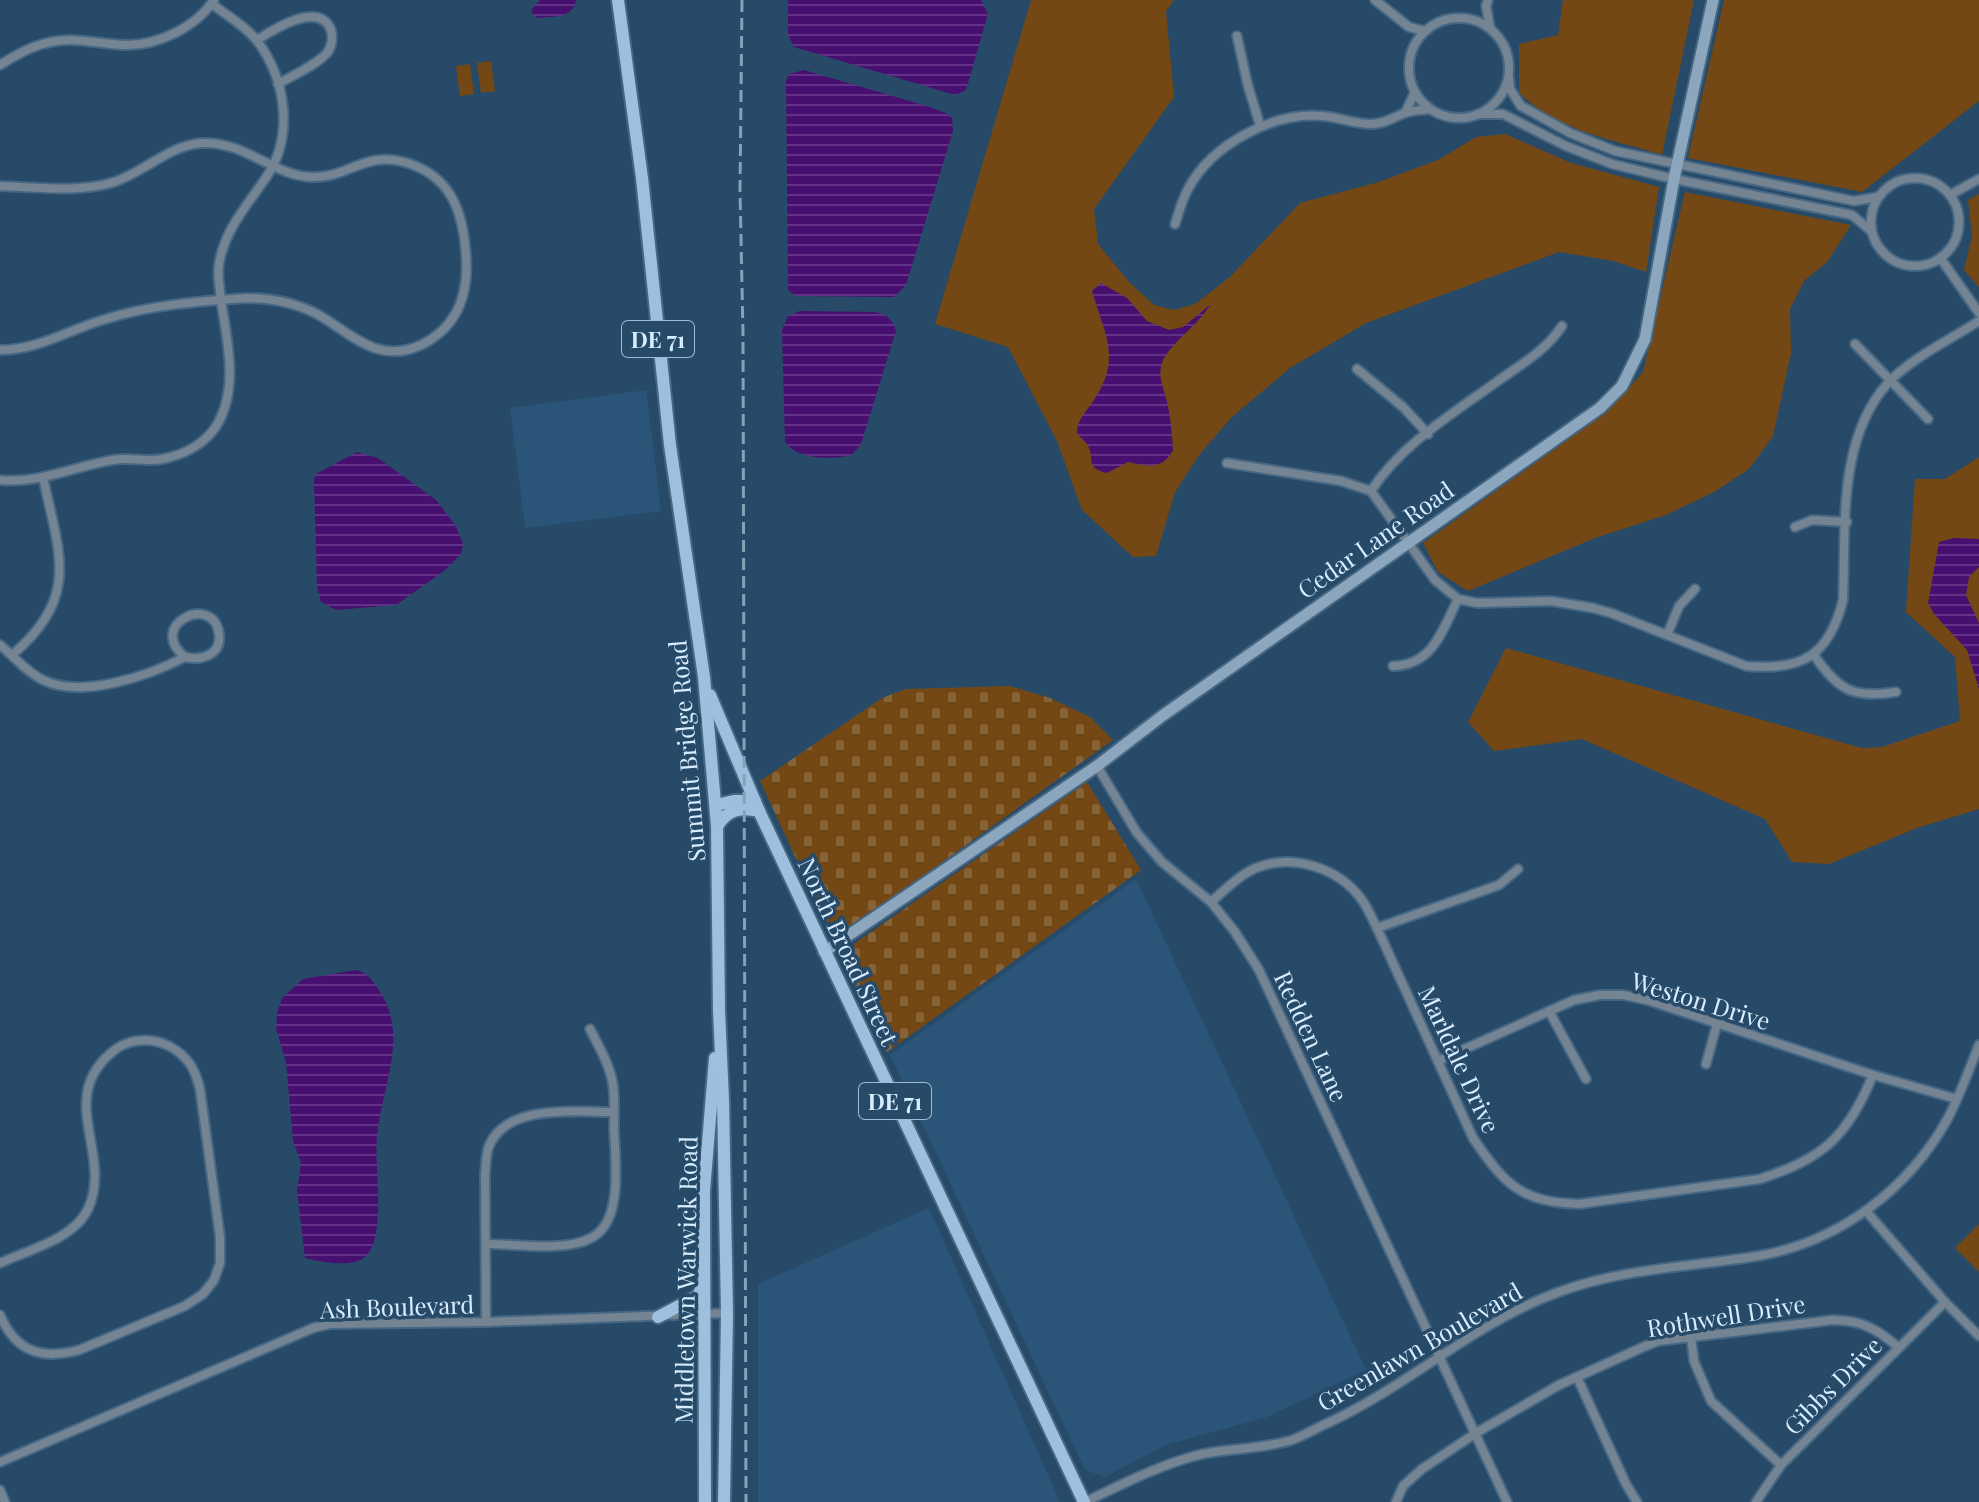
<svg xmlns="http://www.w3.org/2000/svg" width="1979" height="1502" viewBox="0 0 1979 1502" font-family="'Playfair Display',serif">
  <defs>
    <pattern id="cemetery-stones" width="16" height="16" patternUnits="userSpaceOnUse" patternTransform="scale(2)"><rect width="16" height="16" fill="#744815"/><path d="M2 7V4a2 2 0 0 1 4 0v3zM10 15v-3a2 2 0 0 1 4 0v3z" fill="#876338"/></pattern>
    <pattern id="water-rules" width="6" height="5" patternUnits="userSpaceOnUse" patternTransform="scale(2)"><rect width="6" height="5" fill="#470f6f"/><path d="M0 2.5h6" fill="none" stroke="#613285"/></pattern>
  </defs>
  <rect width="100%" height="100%" fill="#264a68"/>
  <g fill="#2a5578">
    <path d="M 646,390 L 661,511 L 525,528 L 510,408 Z"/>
    <path d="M 1136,879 L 1366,1370 L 1267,1417 L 1166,1445 L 1105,1477 L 1085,1470 L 890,1055 Z"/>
    <path d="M 929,1208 L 1060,1502 L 758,1502 L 758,1284 Z"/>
  </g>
  <g fill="#744815">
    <path d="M 1031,0 L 1174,0 L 1166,11 L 1174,97 L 1094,209 L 1098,244 L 1129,282 L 1154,305 L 1174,310 L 1195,304 L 1230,277 L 1300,203 L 1379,182 L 1440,159 L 1476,137 L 1505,134 L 1571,163 L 1659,187 L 1646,272 L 1613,261 L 1559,252 L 1366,323 L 1290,368 L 1232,417 L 1199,455 L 1175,492 L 1156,556 L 1133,557 L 1082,510 L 1057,441 L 1008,347 L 935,324 Z"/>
    <path d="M 1563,0 L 1694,0 L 1662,155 C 1615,140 1553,130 1519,92 L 1519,44 L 1558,35 Z"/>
    <path d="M 1724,0 L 1979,0 L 1979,101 L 1862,192 L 1688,158 Z"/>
    <path d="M 491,61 L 495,91 L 481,93 L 477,63 Z"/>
    <path d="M 470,64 L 474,94 L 460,96 L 456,66 Z"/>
    <path d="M 1685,192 L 1851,225 L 1827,262 L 1804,281 L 1790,309 L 1791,353 L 1773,436 L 1749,469 L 1714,492 L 1666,515 L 1595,538 L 1468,591 L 1438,572 L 1423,543 L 1608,411 L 1643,372 Z"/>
    <path d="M 1979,194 L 1979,287 L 1964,270 L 1972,236 L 1968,200 Z"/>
    <path d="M 1979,457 L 1979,809 L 1917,828 L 1829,864 L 1792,862 L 1765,819 L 1582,739 L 1494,751 L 1468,722 L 1506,648 L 1862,748 L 1882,747 L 1960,721 L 1955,657 L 1906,612 L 1915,479 L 1945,479 Z"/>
    <path d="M 1979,1224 L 1979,1272 L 1955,1248 Z"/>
  </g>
  <g fill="url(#cemetery-stones)">
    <path d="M 1010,686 L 1050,698 L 1090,717 L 1113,740 L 850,928 L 825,921 L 760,781 L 882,698 L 906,689 Z"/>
    <path d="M 1087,782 L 1141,870 L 887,1052 L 845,965 L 855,943 Z"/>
  </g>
  <g fill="url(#water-rules)">
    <path d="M 540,0 L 576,0 C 573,19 553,16 537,18 L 532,13 L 532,9 Z"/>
    <path d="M 788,0 L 981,0 L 988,14 L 966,90 L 955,95 L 794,47 L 788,35 Z"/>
    <path d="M 804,70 L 930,107 L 948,114 L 952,118 L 953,131 L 906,285 L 894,297 L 796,296 L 788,290 L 786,81 L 789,74 Z"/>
    <path d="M 1101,283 L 1127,298 L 1147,321 L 1169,330 L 1183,327 L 1211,304 C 1199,323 1182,334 1168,352 C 1153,372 1164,385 1168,406 C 1171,420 1172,436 1173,450 C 1162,471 1147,466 1128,462 L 1107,473 C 1083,468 1097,457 1086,443 C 1083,439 1079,437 1077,433 C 1077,419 1087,411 1094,400 C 1122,358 1105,336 1092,291 Z"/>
    <path d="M 800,311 L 875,312 C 887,314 893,320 896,331 L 861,444 L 852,455 C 833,460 797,460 785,442 L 782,330 L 788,316 Z"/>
    <path d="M 357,452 L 378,458 L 436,500 L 456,526 L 463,544 L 461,554 L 444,571 L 396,605 L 336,610 L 321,602 L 317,587 L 314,480 L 316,474 Z"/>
    <path d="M 1954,538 L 1979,539 L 1979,567 L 1969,577 L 1966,595 L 1979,623 L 1979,689 L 1967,650 L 1934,614 L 1928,603 L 1939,542 Z"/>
    <path d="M 356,970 C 367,973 372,979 378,989 C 411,1035 381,1087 377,1137 C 374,1165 387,1238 365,1257 C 352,1268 321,1262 305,1258 L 297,1191 L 301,1163 L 293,1141 L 286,1062 L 276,1029 L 277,1013 L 282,998 L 303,979 Z"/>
  </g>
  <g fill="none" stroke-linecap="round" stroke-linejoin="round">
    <defs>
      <g id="street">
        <path d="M 1375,0 L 1409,27 L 1425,31"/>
        <path d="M 1488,0 L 1486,6 L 1490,27"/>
        <circle cx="1459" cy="68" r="50"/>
        <path d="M 1237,36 L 1248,86 L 1260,125"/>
        <path d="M 257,40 C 274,29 320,0 331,30 C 333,37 332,47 327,53 C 315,66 293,75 278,84"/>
        <path d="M 0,65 C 22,51 43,40 70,40 C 89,40 108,45 127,45 C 159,45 196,27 214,0"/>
        <path d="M 1509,78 L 1510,89 L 1521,106 L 1570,133 L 1615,151 L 1854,201 L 1878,197"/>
        <path d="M 1405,113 L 1415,92"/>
        <path d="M 1478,114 L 1503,114 L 1566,146 L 1612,164 L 1674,179 L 1852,215 L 1871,231"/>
        <circle cx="1915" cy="222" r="44"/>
        <path d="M 0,186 C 36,187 80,193 114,182 C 144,172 170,145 202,143 C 245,141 274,176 311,177 C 346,179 365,151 404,162 C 451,175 463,211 466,255 C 469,293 458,327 421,345 C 377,365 351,333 317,314 C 296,303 270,298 247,298 C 200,301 150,305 106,319 C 70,329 39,350 0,350"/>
        <path d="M 1950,195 L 1979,179"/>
        <path d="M 1175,224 C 1179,212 1182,200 1188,189 C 1212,144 1273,112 1322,116 C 1339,117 1355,124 1371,124 C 1386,124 1393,117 1405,113 C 1413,110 1422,110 1430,109"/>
        <path d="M 1941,259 L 1979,313"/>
        <path d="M 1562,326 C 1547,349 1525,362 1502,378 C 1457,411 1401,444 1371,491 L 1435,580 L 1458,599 L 1477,603 L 1551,601 L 1593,608 L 1611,613 L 1746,666 C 1802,671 1829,656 1843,600 C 1846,529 1837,439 1888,383 C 1910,359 1951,339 1979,321"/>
        <path d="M 1855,344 L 1928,419"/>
        <path d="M 1357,369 L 1403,407 L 1428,434"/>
        <path d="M 1227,463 L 1341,481 L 1371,491"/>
        <path d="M 0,480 C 39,484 75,466 113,460 C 129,457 146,462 162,459 C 184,455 205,444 217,425 C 239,387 227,341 221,300 C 220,288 217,276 219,264 C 225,229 246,207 265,179 C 294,138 287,82 258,42 C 247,27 226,15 212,4"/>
        <path d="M 1795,527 L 1812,520 L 1847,522"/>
        <path d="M 1667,635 L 1679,606 L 1695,589"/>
        <path d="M 0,645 C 15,657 26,672 43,680 C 82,699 148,676 185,657 C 202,661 222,654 219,634 C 214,592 145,625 185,657"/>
        <path d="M 12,655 C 81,596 59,554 43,477"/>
        <path d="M 1814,655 C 1838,690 1853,699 1896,692"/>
        <path d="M 1393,666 C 1433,665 1442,631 1458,599"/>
        <path d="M 1097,766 L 1137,833 L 1162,862 L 1211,902 L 1235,932 L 1259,970 L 1507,1502"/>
        <path d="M 1211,902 C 1225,890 1239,875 1256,868 C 1293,853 1339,868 1362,900 C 1368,908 1372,919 1377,928 L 1473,1138 C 1505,1185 1521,1202 1579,1204 L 1760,1179 C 1824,1158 1847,1137 1873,1075"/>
        <path d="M 1377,928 L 1499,885 L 1518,869"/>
        <path d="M 1549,1011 L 1586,1079"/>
        <path d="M 1438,1061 L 1574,1000 L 1600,995 L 1623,995 L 1647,1000 L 1873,1075 L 1957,1099"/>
        <path d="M 1706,1064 L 1717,1024"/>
        <path d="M 1866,1211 L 1945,1302 L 1979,1336"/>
        <path d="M 487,1244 C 516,1244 566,1252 591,1238 C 624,1222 615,1159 614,1129 C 614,1115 615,1099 613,1085 C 610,1065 599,1047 590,1029"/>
        <path d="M 0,1263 C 28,1250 74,1239 88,1209 C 114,1153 53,1096 116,1049 C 131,1038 153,1038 169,1046 C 188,1056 195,1069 200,1089 L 220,1237 L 220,1263 L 214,1280 L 203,1294 L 185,1306 L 79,1350 C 41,1360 16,1352 0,1315"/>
        <path d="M 486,1322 L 485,1174 C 486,1166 486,1156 488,1149 C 503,1103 576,1112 614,1112"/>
        <path d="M 1691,1337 L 1694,1361 L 1711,1401 L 1781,1465"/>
        <path d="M 1577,1377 L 1626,1484 L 1637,1502"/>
        <path d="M 0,1462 L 313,1328 L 330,1324 L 486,1322 L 727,1313"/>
        <path d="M 0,1490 L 5,1502"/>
        <path d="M 1085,1502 C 1123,1484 1161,1464 1202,1454 C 1231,1448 1263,1449 1292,1440 C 1305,1435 1318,1427 1330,1422 C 1409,1385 1475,1323 1556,1293 C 1622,1268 1690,1267 1758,1256 C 1839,1242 1909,1189 1948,1118 C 1960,1095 1969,1070 1979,1045"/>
        <path d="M 1396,1502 L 1403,1486 L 1422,1469 L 1476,1433 L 1559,1385 L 1641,1348 L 1658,1341 L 1833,1320 C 1861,1320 1877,1329 1898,1347"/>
        <path d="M 1756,1502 L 1781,1465 L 1945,1302"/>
      </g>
      <path id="secondary" d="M 824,952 L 1097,766 L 1162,716 L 1600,408 L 1622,386 L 1645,339 L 1674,179 L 1713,0"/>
      <g id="primary">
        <path d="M 618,0 L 642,178 L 670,445 L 704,677 L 717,826 L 719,1011 L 723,1099 L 727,1313 L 724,1502"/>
        <path d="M 710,695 L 759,811 L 1084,1502"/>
        <path d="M 716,805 L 734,801 L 755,801"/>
        <path d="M 718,825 C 728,809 741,807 759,811"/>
        <path d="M 658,1317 L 698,1296 L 703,1285"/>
        <path d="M 705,1502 L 704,1191 L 715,1058"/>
      </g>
    </defs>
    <use href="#street" stroke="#466783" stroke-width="12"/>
    <use href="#secondary" stroke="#466783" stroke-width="15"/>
    <use href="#primary" stroke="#466783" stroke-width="16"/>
    <use href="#street" stroke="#748493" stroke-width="8"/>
    <use href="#secondary" stroke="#8ca6bd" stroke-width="11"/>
    <use href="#primary" stroke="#9ebfdd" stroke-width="12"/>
    <path stroke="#86a2b9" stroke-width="3" stroke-dasharray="12 6" stroke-linecap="butt" d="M 742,0 L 740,191 L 743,334 L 746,1502"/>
  </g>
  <g text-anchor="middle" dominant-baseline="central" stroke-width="7" stroke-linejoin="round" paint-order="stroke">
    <g fill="#264a68" stroke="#a2bbd1" stroke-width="2">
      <rect x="622" y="321" width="72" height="36" rx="6"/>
      <rect x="859" y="1083" width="72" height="36" rx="6"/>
    </g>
    <g font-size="22" font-weight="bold" fill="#d7ecfe">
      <text x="658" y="339">DE 71</text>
      <text x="895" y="1101">DE 71</text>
    </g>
    <g font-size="24" fill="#d7ecfe" stroke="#264a68">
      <text transform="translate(1375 539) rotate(-35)">Cedar Lane Road</text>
      <text transform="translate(686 751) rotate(-95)">Summit Bridge Road</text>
      <text transform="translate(849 951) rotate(65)">North Broad Street</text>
      <text transform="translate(1701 1000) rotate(17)">Weston Drive</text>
      <text transform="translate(1312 1036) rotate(65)">Redden Lane</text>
      <text transform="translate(1460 1059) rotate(65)">Marldale Drive</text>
      <text transform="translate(685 1280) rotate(-89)">Middletown Warwick Road</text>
      <text transform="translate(397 1306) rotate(-2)">Ash Boulevard</text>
      <text transform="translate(1726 1315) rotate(-9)">Rothwell Drive</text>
      <text transform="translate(1419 1346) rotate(-30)">Greenlawn Boulevard</text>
      <text transform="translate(1832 1385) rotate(-45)">Gibbs Drive</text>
    </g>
  </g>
</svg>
